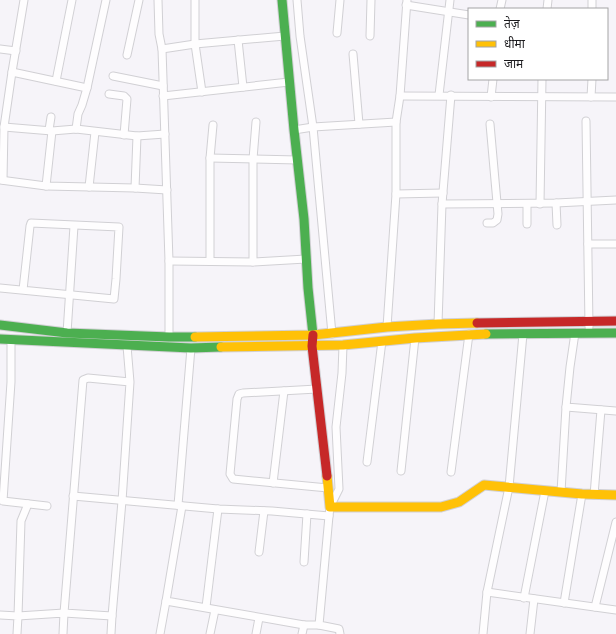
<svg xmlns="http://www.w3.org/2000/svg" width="616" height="634" viewBox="0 0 616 634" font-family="'PT Sans','Noto Sans Devanagari',sans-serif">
  <rect width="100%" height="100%" fill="#f6f4f9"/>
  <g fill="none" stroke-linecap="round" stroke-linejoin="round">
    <defs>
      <g id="street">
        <path d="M 158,0 L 159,34 L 162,49 L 195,44 L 285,36"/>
        <path d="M 195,0 L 195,44 L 202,92"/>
        <path d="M 297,0 L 300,36 L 313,127 L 332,334"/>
        <path d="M 406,5 L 469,15"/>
        <path d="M 500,9 L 502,0"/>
        <path d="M 547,9 L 548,0"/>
        <path d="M 592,9 L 592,0"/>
        <path d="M 337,33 L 340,0"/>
        <path d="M 370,36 L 371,0"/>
        <path d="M 238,40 L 243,87"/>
        <path d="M 0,49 L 16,51"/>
        <path d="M 162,49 L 169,261 L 169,337"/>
        <path d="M 353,54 L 359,124"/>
        <path d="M 127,55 L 139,0"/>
        <path d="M 12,72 L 87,88"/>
        <path d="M 113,76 L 163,86"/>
        <path d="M 56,81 L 72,0"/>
        <path d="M 109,94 L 124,96 L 127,99 L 124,135"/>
        <path d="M 439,95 L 450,0"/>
        <path d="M 163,96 L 289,82"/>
        <path d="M 400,96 L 616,97"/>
        <path d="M 491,97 L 493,79"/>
        <path d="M 591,97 L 592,79"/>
        <path d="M 586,121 L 589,327"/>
        <path d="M 4,127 L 52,131 L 76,129 L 137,136 L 165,134"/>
        <path d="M 76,129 L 78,114 L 82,105 L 87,88 L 106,0"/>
        <path d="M 49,130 L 51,117"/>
        <path d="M 294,130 L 313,127 L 396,122 L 400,96 L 407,0"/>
        <path d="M 210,158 L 298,160"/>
        <path d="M 0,180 L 46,186 L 135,188 L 167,190"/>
        <path d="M 3,180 L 4,127 L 12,72 L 24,0"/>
        <path d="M 46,186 L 52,131"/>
        <path d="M 89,187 L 95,132"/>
        <path d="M 135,188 L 137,136"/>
        <path d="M 396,194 L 443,193"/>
        <path d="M 556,203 L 557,225"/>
        <path d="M 442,204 L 556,203 L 616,200"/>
        <path d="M 527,204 L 527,224"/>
        <path d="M 540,204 L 542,79"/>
        <path d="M 487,223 L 493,223 L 497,220 L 498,214 L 490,124"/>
        <path d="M 588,244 L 616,244"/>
        <path d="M 169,261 L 253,262 L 306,259"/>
        <path d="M 210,261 L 210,158 L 213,125"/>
        <path d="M 253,262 L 253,159 L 256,122"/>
        <path d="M 0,288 L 114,299 L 116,279 L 119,227 L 31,223 L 30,226 L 23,290"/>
        <path d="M 438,324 L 442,204 L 451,95"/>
        <path d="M 387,327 L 396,194 L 396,122"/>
        <path d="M 67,333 L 74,226"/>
        <path d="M 575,333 L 570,367 L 566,407 L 616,411"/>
        <path d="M 11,339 L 11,382 L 3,501 L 47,506"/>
        <path d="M 127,346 L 130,382 L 122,501 L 112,616 L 64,613 L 83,380 L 88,378 L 130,382"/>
        <path d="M 317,389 L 243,393 L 239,394 L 237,399 L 230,474 L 233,479 L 328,488"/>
        <path d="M 367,462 L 382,341"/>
        <path d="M 401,471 L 415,338"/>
        <path d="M 451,472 L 469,334"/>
        <path d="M 273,483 L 284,391"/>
        <path d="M 561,492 L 566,407"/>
        <path d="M 594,495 L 601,410"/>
        <path d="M 73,496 L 218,509 L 272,511 L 329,516 L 330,507 L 339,489 L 336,427 L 342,373 L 343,345"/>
        <path d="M 28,504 L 21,521 L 18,616 L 64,613 L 63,634"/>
        <path d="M 178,505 L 191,348"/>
        <path d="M 182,506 L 166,601 L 304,625 L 319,625"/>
        <path d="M 329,516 L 319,625 L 339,629 L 340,634"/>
        <path d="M 259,552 L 264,511"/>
        <path d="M 304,562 L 307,514"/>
        <path d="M 487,592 L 616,610"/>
        <path d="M 524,598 L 545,491"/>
        <path d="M 564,603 L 582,494"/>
        <path d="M 206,607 L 218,509"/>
        <path d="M 595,607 L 616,522"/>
        <path d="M 0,615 L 18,616 L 17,634"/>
        <path d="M 111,634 L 112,616"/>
        <path d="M 160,634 L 166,601"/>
        <path d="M 210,634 L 215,610"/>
        <path d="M 256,634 L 259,618"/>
        <path d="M 302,634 L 304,625"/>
        <path d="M 483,634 L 487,592 L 509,487 L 523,334"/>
        <path d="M 530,634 L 534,599"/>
      </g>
      <g id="fast">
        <path d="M 282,0 L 294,130 L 304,219 L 308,288 L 313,335"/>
        <path d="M 0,325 L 67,333 L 169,337 L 195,337"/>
        <path d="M 486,334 L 616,333"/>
        <path d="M 0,339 L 191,348 L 221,347"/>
      </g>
      <g id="slow">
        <path d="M 195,337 L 313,335 L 387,327 L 438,324 L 477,323"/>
        <path d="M 221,347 L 343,345 L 415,338 L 486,334"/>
        <path d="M 327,476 L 330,507 L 441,507 L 459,502 L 484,485 L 582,494 L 616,495"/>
      </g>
      <g id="jam">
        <path d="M 477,323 L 616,321"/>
        <path d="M 313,335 L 312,346 L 327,476"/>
      </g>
    </defs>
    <use href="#street" stroke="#d1d0d4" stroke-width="9"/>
    <use href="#fast" stroke="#d1d0d4" stroke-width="11"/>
    <use href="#slow" stroke="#d1d0d4" stroke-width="11"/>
    <use href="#jam" stroke="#d1d0d4" stroke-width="11"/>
    <use href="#street" stroke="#fefdfe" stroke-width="7"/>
    <use href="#fast" stroke="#4caf50" stroke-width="9"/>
    <use href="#slow" stroke="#ffc107" stroke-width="9"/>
    <use href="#jam" stroke="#c62828" stroke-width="9"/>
  </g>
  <rect x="468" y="8" width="140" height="72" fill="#ffffff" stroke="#a4a4a5"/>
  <rect x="476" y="21" width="20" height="6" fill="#4caf50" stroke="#a4a4a5"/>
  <text x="504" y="28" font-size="12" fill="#1c1b1e">तेज़</text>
  <rect x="476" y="41" width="20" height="6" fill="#ffc107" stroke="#a4a4a5"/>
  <text x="504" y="48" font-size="12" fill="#1c1b1e">धीमा</text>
  <rect x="476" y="61" width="20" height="6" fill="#c62828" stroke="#a4a4a5"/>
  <text x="504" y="68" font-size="12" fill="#1c1b1e">जाम</text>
</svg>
